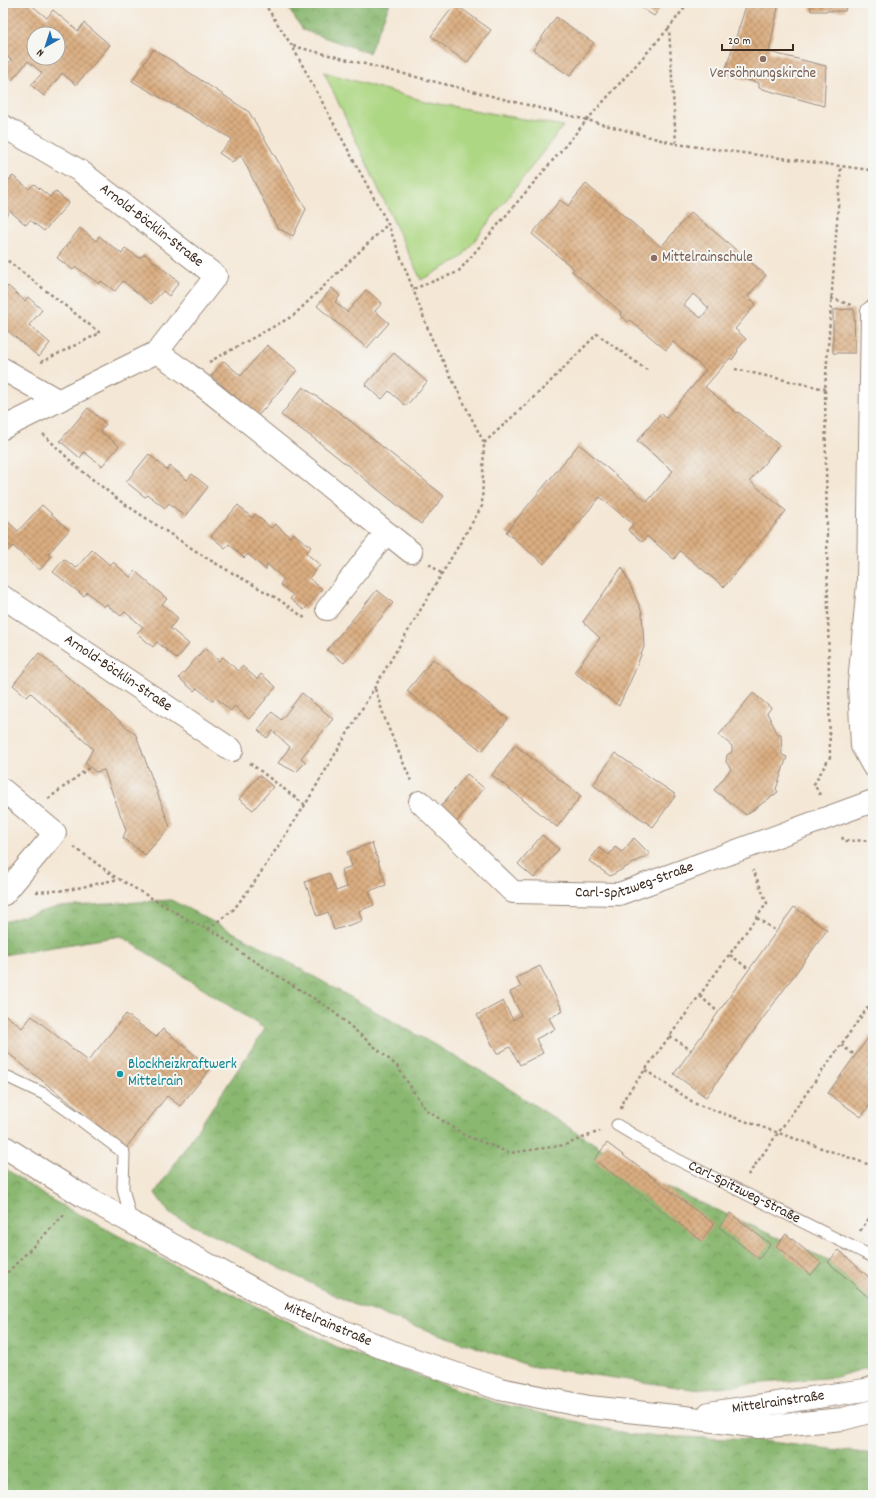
<svg xmlns="http://www.w3.org/2000/svg" width="876" height="1498" viewBox="0 0 876 1498" font-family="Dekko,sans-serif">
  <defs>
    <pattern id="forest-crowns" width="20" height="18" patternUnits="userSpaceOnUse"><rect width="20" height="18" fill="#8ab871"/><path d="M2 6a3 3 0 1 1 6 0M12 15a3 3 0 1 1 6 0" fill="none" stroke="#72965c"/></pattern>
    <pattern id="building-cross-hatch" width="8" height="8" patternUnits="userSpaceOnUse"><rect width="8" height="8" fill="#daad81"/><path d="M0 0l8 8M0 8l8-8" fill="none" stroke="#b28d69"/></pattern>
  </defs>
  <rect width="100%" height="100%" fill="#f6f6f2"/>
  <filter id="ink" filterUnits="userSpaceOnUse"><feTurbulence type="fractalNoise" baseFrequency=".025" numOctaves="2"/><feDisplacementMap in="SourceGraphic" scale="8" xChannelSelector="R" yChannelSelector="G"/><feConvolveMatrix kernelMatrix="1 2 1 2 8 2 1 2 1" color-interpolation-filters="sRGB"/></filter>
  <filter id="wash" filterUnits="userSpaceOnUse"><feTurbulence type="fractalNoise" baseFrequency=".012" numOctaves="4" result="noise"/><feDisplacementMap in="SourceGraphic" scale="16" xChannelSelector="R" yChannelSelector="G"/><feGaussianBlur stdDeviation="0.9" result="paint"/><feColorMatrix in="noise" values="0 0 0 0 0 0 0 0 0 0 0 0 0 0 0 0 0 1.4 0 .05"/><feComposite in="paint" operator="in"/></filter>
  <g filter="url(#wash)">
    <rect width="100%" height="100%" fill="#f4e7d5"/>
    <path fill="#add783" stroke="#748050" d="M 324,72 L 428,102 L 563,126 L 461,258 L 421,280 Z"/>
    <g fill="url(#forest-crowns)" stroke="#627148">
      <path d="M 285,3 L 390,3 L 369,53 L 303,30 Z"/>
      <path d="M 171,900 L 269,951 L 486,1074 L 649,1179 L 798,1247 L 873,1279 L 873,1366 L 836,1377 L 692,1389 L 530,1366 L 355,1305 L 170,1214 L 155,1193 L 265,1029 L 121,936 L 3,955 L 3,922 L 58,907 Z"/>
      <path d="M 3,1167 L 48,1198 L 170,1263 L 341,1349 L 497,1403 L 633,1435 L 753,1440 L 873,1454 L 873,1495 L 3,1495 Z"/>
    </g>
    <g id="blocks">
      <g fill="url(#building-cross-hatch)" fill-rule="evenodd">
        <path d="M 3,3 L 29,3 L 47,18 L 53,10 L 78,31 L 84,23 L 110,45 L 76,85 L 62,73 L 44,96 L 31,85 L 42,73 L 28,61 L 12,80 L 3,72 L 3,70 L 11,60 L 3,53 ZM 34,34 L 58,34 L 58,58 L 34,58 Z"/>
        <path d="M 634,3 L 663,3 L 654,16 Z"/>
        <path d="M 747,3 L 779,3 L 769,52 L 826,66 L 824,106 L 759,88 L 759,83 L 724,74 Z"/>
        <path d="M 810,3 L 847,3 L 845,11 L 811,11 Z"/>
        <path d="M 455,4 L 491,30 L 467,63 L 431,36 Z"/>
        <path d="M 556,17 L 594,43 L 570,76 L 533,50 Z"/>
        <path d="M 154,49 L 249,112 L 306,209 L 293,236 L 277,228 L 241,155 L 232,162 L 219,153 L 232,139 L 132,81 Z"/>
        <path d="M 13,176 L 29,189 L 34,184 L 50,197 L 55,191 L 69,203 L 44,231 L 30,220 L 26,225 L 10,211 L 5,217 L 3,215 L 3,177 L 8,181 Z"/>
        <path d="M 586,184 L 661,247 L 691,212 L 766,275 L 748,296 L 756,304 L 735,329 L 746,339 L 737,350 L 738,351 L 732,360 L 730,358 L 705,387 L 737,413 L 738,412 L 779,445 L 750,481 L 786,511 L 724,587 L 680,551 L 674,559 L 647,536 L 642,542 L 628,530 L 633,524 L 600,497 L 544,564 L 506,532 L 579,444 L 647,502 L 673,471 L 637,441 L 661,413 L 666,418 L 706,370 L 673,342 L 666,350 L 630,320 L 628,322 L 620,315 L 621,312 L 572,271 L 574,269 L 532,234 L 560,200 L 568,206 ZM 693,294 L 709,308 L 701,318 L 684,305 Z"/>
        <path d="M 80,228 L 96,241 L 99,236 L 122,254 L 125,248 L 139,258 L 145,254 L 179,282 L 169,296 L 163,291 L 151,304 L 123,281 L 115,291 L 101,281 L 99,284 L 76,267 L 73,270 L 57,258 Z"/>
        <path d="M 8,286 L 25,301 L 28,297 L 42,310 L 29,325 L 50,343 L 39,357 L 3,327 L 3,289 L 5,290 Z"/>
        <path d="M 332,288 L 340,296 L 335,302 L 347,312 L 366,290 L 382,303 L 375,311 L 389,323 L 367,348 L 317,306 Z"/>
        <path d="M 854,309 L 855,353 L 833,353 L 833,310 Z"/>
        <path d="M 267,345 L 297,370 L 258,416 L 211,376 L 224,361 L 241,376 Z"/>
        <path d="M 394,353 L 427,382 L 406,406 L 389,391 L 382,399 L 365,385 Z"/>
        <path d="M 303,387 L 339,412 L 444,496 L 421,524 L 316,440 L 281,415 Z"/>
        <path d="M 88,408 L 106,424 L 100,431 L 119,446 L 102,466 L 84,452 L 80,458 L 60,441 Z"/>
        <path d="M 149,454 L 167,470 L 170,466 L 187,480 L 192,474 L 208,487 L 185,516 L 169,503 L 165,508 L 148,495 L 145,497 L 126,482 Z"/>
        <path d="M 42,505 L 69,530 L 48,554 L 51,557 L 40,570 L 13,546 L 8,551 L 3,546 L 3,526 L 7,521 L 18,531 Z"/>
        <path d="M 238,505 L 252,518 L 255,514 L 271,528 L 275,524 L 290,537 L 293,533 L 311,547 L 306,553 L 320,565 L 309,578 L 322,589 L 304,610 L 290,599 L 293,595 L 280,584 L 284,579 L 267,564 L 266,570 L 248,554 L 244,558 L 229,544 L 225,548 L 211,536 Z"/>
        <path d="M 92,550 L 110,565 L 113,562 L 130,577 L 135,571 L 167,599 L 162,604 L 178,618 L 170,628 L 189,644 L 177,659 L 157,642 L 153,647 L 137,633 L 143,627 L 125,612 L 121,616 L 106,604 L 104,607 L 87,592 L 84,596 L 53,572 L 64,559 L 76,568 Z"/>
        <path d="M 622,567 L 642,612 L 644,647 L 634,673 L 619,706 L 574,672 L 600,638 L 583,622 Z"/>
        <path d="M 377,590 L 393,603 L 344,663 L 327,650 Z"/>
        <path d="M 205,648 L 219,661 L 223,657 L 238,671 L 242,666 L 257,679 L 261,674 L 276,687 L 249,719 L 234,706 L 231,711 L 216,698 L 213,701 L 197,688 L 194,691 L 179,678 Z"/>
        <path d="M 39,653 L 136,735 L 170,827 L 145,855 L 123,838 L 126,830 L 104,770 L 96,772 L 85,763 L 93,749 L 31,693 L 27,697 L 13,685 Z"/>
        <path d="M 433,659 L 508,719 L 482,751 L 407,691 Z"/>
        <path d="M 302,693 L 333,719 L 301,758 L 306,762 L 296,772 L 278,763 L 290,747 L 273,731 L 267,738 L 258,730 L 272,712 L 281,720 Z"/>
        <path d="M 753,693 L 771,708 L 767,713 L 778,734 L 781,734 L 782,755 L 787,757 L 776,789 L 778,792 L 746,815 L 714,790 L 731,769 L 726,762 L 727,755 L 732,752 L 732,746 L 719,735 Z"/>
        <path d="M 515,745 L 581,796 L 557,827 L 492,775 Z"/>
        <path d="M 615,753 L 676,795 L 653,827 L 593,785 Z"/>
        <path d="M 467,774 L 484,788 L 453,826 L 436,812 Z"/>
        <path d="M 259,775 L 273,787 L 253,810 L 239,799 Z"/>
        <path d="M 542,835 L 559,849 L 534,878 L 518,864 Z"/>
        <path d="M 634,838 L 650,854 L 610,876 L 589,861 L 599,848 L 609,855 L 615,847 L 622,852 Z"/>
        <path d="M 372,843 L 386,885 L 369,891 L 374,905 L 359,911 L 362,921 L 334,930 L 328,912 L 317,916 L 305,882 L 329,873 L 336,891 L 347,887 L 341,870 L 352,866 L 347,852 Z"/>
        <path d="M 794,907 L 827,930 L 706,1097 L 674,1074 Z"/>
        <path d="M 540,966 L 563,1011 L 549,1018 L 555,1029 L 536,1039 L 543,1053 L 520,1065 L 510,1047 L 497,1054 L 477,1015 L 503,1001 L 513,1020 L 521,1015 L 510,992 L 521,987 L 516,978 Z"/>
        <path d="M 3,1013 L 22,1028 L 32,1016 L 88,1061 L 126,1014 L 156,1037 L 163,1029 L 211,1068 L 180,1106 L 167,1096 L 126,1148 L 3,1049 Z"/>
        <path d="M 873,1031 L 873,1101 L 861,1117 L 828,1093 Z"/>
        <path d="M 607,1143 L 714,1224 L 702,1241 L 594,1160 Z"/>
        <path d="M 730,1213 L 770,1244 L 759,1259 L 719,1227 Z"/>
        <path d="M 786,1234 L 821,1263 L 811,1275 L 776,1246 Z"/>
        <path d="M 839,1250 L 873,1281 L 873,1292 L 868,1297 L 828,1262 Z"/>
      </g>
    </g>
  </g>
  <g filter="url(#ink)">
    <use href="#blocks" fill-opacity="0" stroke="#98887a" stroke-width="1"/>
    <g fill="none" stroke-linecap="round" stroke-linejoin="round">
      <defs>
        <g id="service">
          <path d="M 3,1079 L 8,1077 L 44,1094 L 74,1115 L 124,1153 L 123,1188 L 131,1221"/>
          <path id="s1" d="M 617,1125 L 664,1153 L 873,1257"/>
        </g>
        <g id="minor">
          <path id="s2" d="M 3,126 L 80,171 L 216,276 L 157,352 L 3,428"/>
          <path d="M 872,312 L 868,583 L 859,684 L 862,746 L 873,766"/>
          <path d="M 157,352 L 188,374 L 411,552"/>
          <path d="M 3,369 L 57,400"/>
          <path id="s3" d="M 3,597 L 232,750"/>
          <path d="M 327,609 L 386,533"/>
          <path d="M 3,790 L 55,833 L 4,894"/>
          <path id="s4" d="M 420,802 L 513,892 L 619,894 L 873,801"/>
        </g>
        <g id="tertiary">
          <path id="s5" d="M 3,1146 L 83,1196 L 288,1308 L 395,1353 L 500,1389 L 589,1407 L 684,1417 L 759,1427 L 843,1419 L 873,1411"/>
          <path id="s6" d="M 709,1413 L 865,1390 L 873,1387"/>
        </g>
      </defs>
      <use href="#service" stroke="#98887a" stroke-width="13"/>
      <use href="#minor" stroke="#98887a" stroke-width="24"/>
      <use href="#tertiary" stroke="#98887a" stroke-width="24"/>
      <g stroke="#98887a" stroke-width="2.5" stroke-dasharray="3 3" stroke-linecap="butt">
        <path d="M 264,3 L 292,46 L 388,224 L 413,289 L 458,272 L 587,120 L 669,28"/>
        <path d="M 293,46 L 587,120 L 676,144 L 669,28 L 688,3"/>
        <path d="M 676,144 L 870,170 L 873,172"/>
        <path d="M 3,257 L 100,333 L 39,363"/>
        <path d="M 831,298 L 851,305"/>
        <path d="M 209,362 L 293,316 L 388,224"/>
        <path d="M 735,369 L 825,389"/>
        <path d="M 43,434 L 77,467 L 120,501 L 208,559 L 278,599 L 306,619"/>
        <path d="M 484,443 L 547,385 L 597,334 L 647,370"/>
        <path d="M 429,564 L 441,573"/>
        <path d="M 375,689 L 386,722 L 411,781"/>
        <path d="M 250,763 L 305,805"/>
        <path d="M 820,795 L 814,784 L 830,757 L 825,389 L 841,166"/>
        <path d="M 48,799 L 90,767"/>
        <path d="M 842,837 L 844,841 L 873,840"/>
        <path d="M 74,847 L 118,879"/>
        <path d="M 36,892 L 68,890 L 119,879 L 192,922 L 218,934 L 243,954 L 329,1008 L 397,1066 L 425,1109 L 464,1135 L 510,1153 L 565,1145 L 600,1131"/>
        <path d="M 757,918 L 776,931"/>
        <path d="M 208,929 L 234,909 L 256,880 L 305,805 L 482,506 L 484,443 L 431,337 L 413,289"/>
        <path d="M 730,955 L 749,969"/>
        <path d="M 700,996 L 718,1012"/>
        <path d="M 670,1036 L 691,1050"/>
        <path d="M 841,1045 L 855,1055"/>
        <path d="M 645,1070 L 696,1104 L 873,1166"/>
        <path d="M 621,1109 L 623,1100 L 767,903 L 753,870"/>
        <path d="M 748,1175 L 873,1000"/>
        <path d="M 860,1231 L 873,1213"/>
        <path d="M 3,1277 L 66,1213"/>
      </g>
      <use href="#service" stroke="#fff" stroke-width="11"/>
      <use href="#minor" stroke="#fff" stroke-width="22"/>
      <use href="#tertiary" stroke="#fff" stroke-width="22"/>
    </g>
  </g>
  <g fill="#8d6e63" stroke="#f6f6f2" stroke-width="1.5">
    <circle cx="763" cy="59" r="4"/>
    <circle cx="654" cy="258" r="4"/>
  </g>
  <circle fill="#0f9aa8" stroke="#f6f6f2" stroke-width="1.5" cx="120" cy="1074" r="4"/>
  <g text-anchor="middle" dominant-baseline="central" stroke-width="4" stroke-linejoin="round" paint-order="stroke">
    <g font-size="15" fill="#785e54" stroke="#f6f6f2">
      <text x="763" y="74">Versöhnungskirche</text>
      <text x="662" y="258" text-anchor="start">Mittelrainschule</text>
    </g>
    <g font-size="15" fill="#3b2a1e" stroke="#f6f6f2">
      <text stroke="none"><textPath href="#s2" startOffset="179">Arnold-Böcklin-Straße</textPath></text>
      <text stroke="none"><textPath href="#s3" startOffset="138">Arnold-Böcklin-Straße</textPath></text>
      <text stroke="none"><textPath href="#s4" startOffset="253">Carl-Spitzweg-Straße</textPath></text>
      <text stroke="none"><textPath href="#s1" startOffset="144">Carl-Spitzweg-Straße</textPath></text>
      <text stroke="none"><textPath href="#s5" startOffset="371">Mittelrainstraße</textPath></text>
      <text stroke="none"><textPath href="#s6" startOffset="70">Mittelrainstraße</textPath></text>
    </g>
    <g font-size="15" fill="#0d838f" stroke="#f6f6f2" text-anchor="start">
      <text x="128" y="1065">Blockheizkraftwerk<tspan x="128" dy="17">Mittelrain</tspan></text>
    </g>
  </g>
  <rect width="876" height="1498" fill="none" stroke="#f6f6f2" stroke-width="16"/>
  <g transform="translate(46 46) rotate(219)"><circle r="19" fill="#f6f6f2" stroke="#aba49d"/>
  <path d="M0-3L7 15L0 10L-7 15Z" fill="#1f6fb2"/>
  <text y="-6" font-size="11" font-weight="bold" text-anchor="middle" fill="#3b2a1e">N</text>
  </g>
  <path d="M722 44v6h71v-6" fill="none" stroke="#3b2a1e" stroke-width="2"/>
  <text x="728" y="44" font-size="12" fill="#3b2a1e" stroke="#f6f6f2" stroke-width="3" paint-order="stroke">20 m</text>
</svg>
